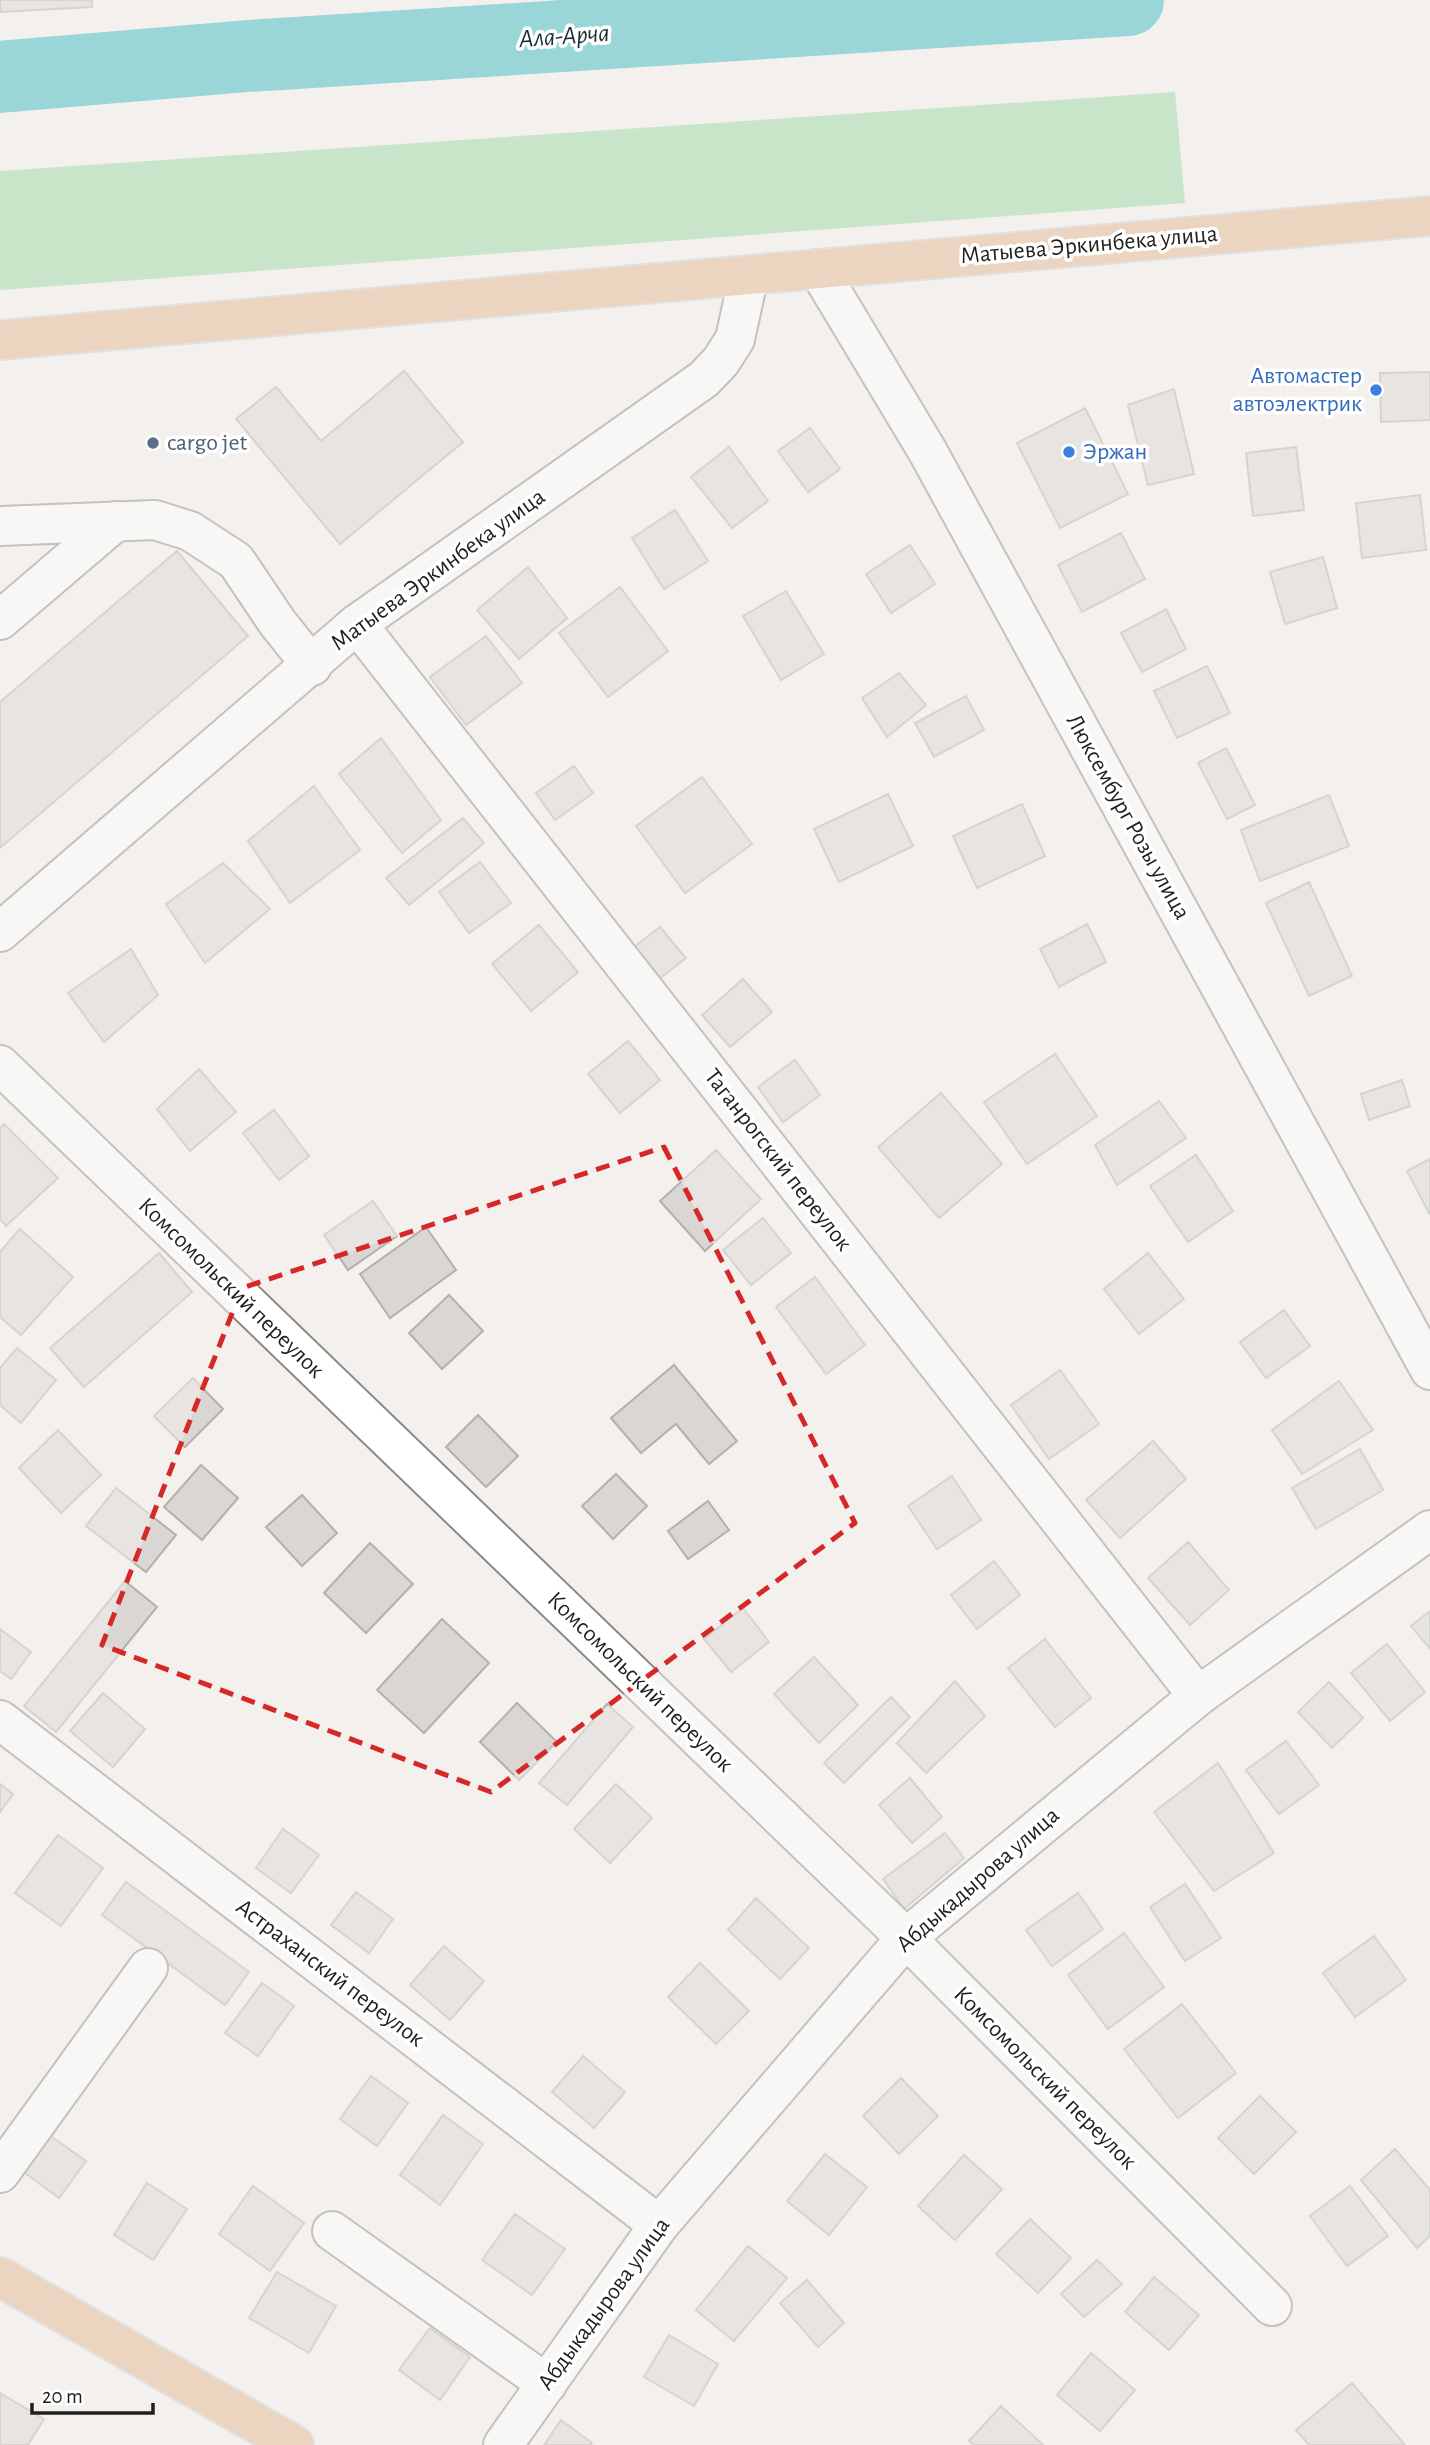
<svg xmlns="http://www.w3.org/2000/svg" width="1430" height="2445" viewBox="0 0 1430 2445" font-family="'Alegreya Sans',sans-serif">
  <rect width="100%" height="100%" fill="#f3f0ed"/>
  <path fill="#96d7a0" d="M 1175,92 L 1185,203 L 0,290 L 0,171 Z"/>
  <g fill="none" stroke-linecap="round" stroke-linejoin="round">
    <path stroke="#30b3be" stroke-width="72" d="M 0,77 L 248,56 L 1128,0"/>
  </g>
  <g fill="#d9d6d3" stroke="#b3b1ae" stroke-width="2">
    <path d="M 0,0 L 92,0 L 92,7 L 0,12 Z"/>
    <path d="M 404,371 L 463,442 L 340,544 L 236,419 L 276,387 L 321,441 Z"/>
    <path d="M 1430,372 L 1430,420 L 1381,422 L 1380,373 Z"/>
    <path d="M 1174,389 L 1194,474 L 1148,485 L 1128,405 Z"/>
    <path d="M 1085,408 L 1128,494 L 1060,528 L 1017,443 Z"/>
    <path d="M 810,428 L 840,469 L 808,492 L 778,451 Z"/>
    <path d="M 729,447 L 768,501 L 732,528 L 691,477 Z"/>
    <path d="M 1296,447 L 1304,510 L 1253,516 L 1246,453 Z"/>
    <path d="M 1420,495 L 1426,550 L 1362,558 L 1356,503 Z"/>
    <path d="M 675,510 L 708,561 L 664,589 L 632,538 Z"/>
    <path d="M 1121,533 L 1145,579 L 1082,612 L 1058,565 Z"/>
    <path d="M 910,545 L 935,584 L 891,613 L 866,574 Z"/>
    <path d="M 177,551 L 248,636 L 0,848 L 0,702 Z"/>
    <path d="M 1323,557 L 1337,608 L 1285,624 L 1270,572 Z"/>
    <path d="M 528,567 L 567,618 L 519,659 L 477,610 Z"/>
    <path d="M 620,587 L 668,651 L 608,697 L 559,633 Z"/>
    <path d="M 786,591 L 824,654 L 781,680 L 743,616 Z"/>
    <path d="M 1166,609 L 1186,649 L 1142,672 L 1121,633 Z"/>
    <path d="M 486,636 L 522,683 L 466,725 L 430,677 Z"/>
    <path d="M 1207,666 L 1230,713 L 1177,738 L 1154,691 Z"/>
    <path d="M 899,673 L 926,705 L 887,737 L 862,698 Z"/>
    <path d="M 966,696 L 984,730 L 934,757 L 915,723 Z"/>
    <path d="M 381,738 L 441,820 L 402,853 L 339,774 Z"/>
    <path d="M 1226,748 L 1255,805 L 1227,819 L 1198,763 Z"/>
    <path d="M 574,766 L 593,793 L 555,820 L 536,793 Z"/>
    <path d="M 702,777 L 752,844 L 685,893 L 636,826 Z"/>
    <path d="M 314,786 L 360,850 L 290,903 L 248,841 Z"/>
    <path d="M 888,794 L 913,846 L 839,882 L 814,829 Z"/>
    <path d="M 1329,795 L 1349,846 L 1260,881 L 1241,830 Z"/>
    <path d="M 1022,804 L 1045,856 L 977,888 L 953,836 Z"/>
    <path d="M 463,818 L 484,843 L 409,905 L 386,878 Z"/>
    <path d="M 480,862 L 511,903 L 469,933 L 439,892 Z"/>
    <path d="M 223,863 L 270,909 L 205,963 L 166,904 Z"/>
    <path d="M 1309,882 L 1352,976 L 1309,996 L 1266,903 Z"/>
    <path d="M 1087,924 L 1106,962 L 1059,987 L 1040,949 Z"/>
    <path d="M 539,925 L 578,972 L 531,1011 L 492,964 Z"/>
    <path d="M 660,927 L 686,958 L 659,979 L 634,947 Z"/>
    <path d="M 131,949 L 158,995 L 104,1042 L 68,993 Z"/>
    <path d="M 743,979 L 772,1012 L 730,1047 L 702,1015 Z"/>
    <path d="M 628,1041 L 660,1080 L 620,1113 L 588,1074 Z"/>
    <path d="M 1055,1054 L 1097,1116 L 1027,1164 L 984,1102 Z"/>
    <path d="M 795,1060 L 820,1095 L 783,1122 L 758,1087 Z"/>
    <path d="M 199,1069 L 236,1112 L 190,1151 L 157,1109 Z"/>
    <path d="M 1402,1080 L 1410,1106 L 1369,1120 L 1361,1094 Z"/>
    <path d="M 941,1093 L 1002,1164 L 939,1218 L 878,1147 Z"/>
    <path d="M 1159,1101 L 1186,1138 L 1117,1185 L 1095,1145 Z"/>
    <path d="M 274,1110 L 309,1156 L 279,1180 L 243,1133 Z"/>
    <path d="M 4,1124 L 58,1178 L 6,1226 L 0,1219 L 0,1129 Z"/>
    <path d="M 716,1150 L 761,1199 L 705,1251 L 660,1201 Z"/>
    <path d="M 1196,1155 L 1233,1211 L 1188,1242 L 1150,1186 Z"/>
    <path d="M 1430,1159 L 1430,1215 L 1407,1171 Z"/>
    <path d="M 373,1201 L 397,1236 L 348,1270 L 324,1235 Z"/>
    <path d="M 763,1218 L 791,1253 L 751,1285 L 723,1250 Z"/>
    <path d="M 426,1227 L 456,1270 L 390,1318 L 360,1274 Z"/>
    <path d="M 20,1229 L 73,1277 L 21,1335 L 0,1317 L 0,1252 Z"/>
    <path d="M 159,1253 L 192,1292 L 84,1387 L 50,1348 Z"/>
    <path d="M 1148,1253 L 1184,1299 L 1139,1334 L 1104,1289 Z"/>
    <path d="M 815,1277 L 865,1345 L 826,1374 L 776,1307 Z"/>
    <path d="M 449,1295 L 483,1331 L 442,1369 L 409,1333 Z"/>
    <path d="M 1284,1310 L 1310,1346 L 1266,1378 L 1240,1342 Z"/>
    <path d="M 17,1348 L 56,1380 L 21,1423 L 0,1405 L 0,1368 Z"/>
    <path d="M 674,1365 L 737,1441 L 709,1464 L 676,1424 L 641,1453 L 611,1418 Z"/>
    <path d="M 1060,1370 L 1099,1424 L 1049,1459 L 1011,1405 Z"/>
    <path d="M 193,1378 L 223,1409 L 185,1447 L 154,1416 Z"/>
    <path d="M 1339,1381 L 1373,1430 L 1302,1474 L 1272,1430 Z"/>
    <path d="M 478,1415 L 518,1456 L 486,1487 L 446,1447 Z"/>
    <path d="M 58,1430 L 101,1475 L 61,1513 L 19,1468 Z"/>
    <path d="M 1153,1441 L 1186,1479 L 1120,1538 L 1086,1500 Z"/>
    <path d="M 1360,1449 L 1383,1490 L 1316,1529 L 1292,1488 Z"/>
    <path d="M 201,1465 L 238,1498 L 202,1540 L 164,1507 Z"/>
    <path d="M 616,1474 L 647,1506 L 613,1539 L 582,1506 Z"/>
    <path d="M 952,1476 L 981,1520 L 937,1549 L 908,1506 Z"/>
    <path d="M 116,1488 L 176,1535 L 146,1572 L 86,1526 Z"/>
    <path d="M 302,1495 L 337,1533 L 302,1566 L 266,1527 Z"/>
    <path d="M 708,1501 L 729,1530 L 688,1559 L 668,1531 Z"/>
    <path d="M 1188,1542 L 1229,1590 L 1190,1625 L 1148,1578 Z"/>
    <path d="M 370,1543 L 413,1584 L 366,1633 L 324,1593 Z"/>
    <path d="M 994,1561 L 1020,1595 L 977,1629 L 951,1595 Z"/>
    <path d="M 125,1581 L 157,1607 L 56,1732 L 24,1706 Z"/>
    <path d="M 743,1608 L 769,1642 L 731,1672 L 704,1639 Z"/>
    <path d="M 1430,1611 L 1430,1649 L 1411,1626 Z"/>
    <path d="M 442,1619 L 489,1663 L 424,1733 L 377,1690 Z"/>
    <path d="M 0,1629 L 31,1652 L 11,1679 L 0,1671 Z"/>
    <path d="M 1045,1639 L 1091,1698 L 1055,1727 L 1008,1668 Z"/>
    <path d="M 1387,1644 L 1425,1692 L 1390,1721 L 1351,1673 Z"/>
    <path d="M 814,1657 L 858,1705 L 819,1743 L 774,1694 Z"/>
    <path d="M 955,1681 L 985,1716 L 926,1773 L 897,1743 Z"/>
    <path d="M 1329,1682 L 1363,1718 L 1332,1748 L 1298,1712 Z"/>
    <path d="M 103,1693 L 145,1729 L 113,1767 L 70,1731 Z"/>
    <path d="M 891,1697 L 910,1717 L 844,1783 L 824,1763 Z"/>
    <path d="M 517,1703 L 557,1742 L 519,1780 L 480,1742 Z"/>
    <path d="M 607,1704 L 633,1727 L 567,1805 L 539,1783 Z"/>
    <path d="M 1286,1741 L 1319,1785 L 1279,1814 L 1246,1770 Z"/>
    <path d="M 1218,1763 L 1274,1853 L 1214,1891 L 1154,1812 Z"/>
    <path d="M 910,1778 L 942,1817 L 912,1843 L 879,1805 Z"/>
    <path d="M 0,1784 L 13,1794 L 0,1812 Z"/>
    <path d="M 616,1784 L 652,1818 L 610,1863 L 574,1829 Z"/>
    <path d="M 283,1829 L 319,1855 L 291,1893 L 256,1868 Z"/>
    <path d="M 945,1833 L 964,1858 L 904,1909 L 883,1879 Z"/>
    <path d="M 58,1835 L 103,1868 L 61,1926 L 15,1893 Z"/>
    <path d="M 126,1882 L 249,1972 L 225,2005 L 102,1915 Z"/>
    <path d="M 1185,1884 L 1221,1938 L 1185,1961 L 1150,1907 Z"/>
    <path d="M 356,1892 L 393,1919 L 369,1953 L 331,1925 Z"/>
    <path d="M 1078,1893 L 1103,1929 L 1052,1966 L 1026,1930 Z"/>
    <path d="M 756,1898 L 809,1948 L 780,1979 L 728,1930 Z"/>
    <path d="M 1124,1933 L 1164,1987 L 1108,2029 L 1068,1975 Z"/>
    <path d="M 1374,1936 L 1406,1980 L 1355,2017 L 1323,1973 Z"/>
    <path d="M 444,1946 L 484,1981 L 450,2020 L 410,1985 Z"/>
    <path d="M 700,1963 L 749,2011 L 716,2044 L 668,1997 Z"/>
    <path d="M 262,1983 L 294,2006 L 258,2056 L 225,2033 Z"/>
    <path d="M 1182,2004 L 1236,2073 L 1178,2118 L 1124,2049 Z"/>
    <path d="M 583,2056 L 625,2092 L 594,2128 L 552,2092 Z"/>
    <path d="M 371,2076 L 408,2103 L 377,2146 L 340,2119 Z"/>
    <path d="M 901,2078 L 938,2116 L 899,2154 L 863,2116 Z"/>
    <path d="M 1260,2096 L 1296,2132 L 1254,2174 L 1218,2138 Z"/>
    <path d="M 443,2115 L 483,2144 L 440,2205 L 400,2175 Z"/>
    <path d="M 39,2128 L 86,2161 L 59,2198 L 13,2164 Z"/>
    <path d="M 1395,2149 L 1430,2190 L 1430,2236 L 1417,2248 L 1361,2180 Z"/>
    <path d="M 825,2154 L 867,2187 L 829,2235 L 787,2201 Z"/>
    <path d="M 964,2155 L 1002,2189 L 955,2240 L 918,2206 Z"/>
    <path d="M 147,2183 L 187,2209 L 153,2260 L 114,2235 Z"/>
    <path d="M 253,2186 L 304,2223 L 270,2271 L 219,2234 Z"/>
    <path d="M 1350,2186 L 1388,2236 L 1347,2266 L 1310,2216 Z"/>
    <path d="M 515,2214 L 565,2249 L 532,2295 L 482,2260 Z"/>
    <path d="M 1030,2219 L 1071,2258 L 1038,2293 L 996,2254 Z"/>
    <path d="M 748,2246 L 787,2278 L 734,2341 L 696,2310 Z"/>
    <path d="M 1097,2260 L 1122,2284 L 1084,2317 L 1061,2294 Z"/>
    <path d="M 277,2272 L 336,2306 L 309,2353 L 249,2318 Z"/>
    <path d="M 1154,2277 L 1199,2315 L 1169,2350 L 1125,2312 Z"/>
    <path d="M 807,2280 L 844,2323 L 818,2347 L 780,2303 Z"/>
    <path d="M 430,2328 L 470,2357 L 440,2400 L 399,2370 Z"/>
    <path d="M 669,2335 L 718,2364 L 694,2406 L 644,2377 Z"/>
    <path d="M 1091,2353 L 1135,2390 L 1100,2431 L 1057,2395 Z"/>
    <path d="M 1352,2383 L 1405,2445 L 1309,2445 L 1296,2430 Z"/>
    <path d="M 0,2393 L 44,2419 L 28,2445 L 0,2445 Z"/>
    <path d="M 1001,2406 L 1043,2445 L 974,2445 L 969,2441 Z"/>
    <path d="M 561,2420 L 592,2443 L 590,2445 L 544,2445 Z"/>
  </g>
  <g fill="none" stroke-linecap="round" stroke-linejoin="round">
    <defs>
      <g id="minor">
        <path d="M 818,269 L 928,452 L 1430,1370"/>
        <path d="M 0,526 L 155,520 L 190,531 L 236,561 L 277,622 L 312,666"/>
        <path d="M 0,620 L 116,521"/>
        <path d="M 357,624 L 1198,1696"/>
        <path d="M 0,932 L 357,624 L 704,379 L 721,361 L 735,339 L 749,275"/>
        <path d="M 0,1065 L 906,1938 L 1272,2306"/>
        <path d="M 0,1720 L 659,2225"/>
        <path d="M 0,2173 L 148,1968"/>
        <path d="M 332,2231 L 547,2384"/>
        <path d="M 503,2445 L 659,2225 L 906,1938 L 1198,1696 L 1430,1530"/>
      </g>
      <g id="major">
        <path d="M 0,340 L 1430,216"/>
        <path d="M 0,2277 L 294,2445"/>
      </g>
    </defs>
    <use href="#minor" stroke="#8b8986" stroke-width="42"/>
    <use href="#major" stroke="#cecece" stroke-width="42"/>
    <use href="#minor" stroke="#fff" stroke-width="38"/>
    <use href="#major" stroke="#e3b489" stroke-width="38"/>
  </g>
  <path d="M0 0H1430V2445H0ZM 664,1147 L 855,1523 L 491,1792 L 102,1645 L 242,1288 Z" fill="#f3f0ed" fill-opacity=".55" fill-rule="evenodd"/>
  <path fill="none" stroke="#d62828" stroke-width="5" stroke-dasharray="14 9" stroke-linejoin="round" d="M 664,1147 L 855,1523 L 491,1792 L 102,1645 L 242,1288 Z"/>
  <g fill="#3f7fe0" stroke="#fff" stroke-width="2.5">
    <circle cx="1376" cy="390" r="7"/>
    <circle cx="1069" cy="452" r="7"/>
  </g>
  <circle fill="#5c6f8a" stroke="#fff" stroke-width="2.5" cx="153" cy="443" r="7"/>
  <g text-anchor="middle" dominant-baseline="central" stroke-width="7" stroke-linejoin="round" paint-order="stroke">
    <g font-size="24" fill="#201f1e" stroke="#fff">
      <text transform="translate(1089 245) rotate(-5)">Матыева Эркинбека улица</text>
      <text transform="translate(438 570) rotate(-36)">Матыева Эркинбека улица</text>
      <text transform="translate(1128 817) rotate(61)">Люксембург Розы улица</text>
      <text transform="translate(778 1160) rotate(52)">Таганрогский переулок</text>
      <text transform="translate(231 1288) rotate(44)">Комсомольский переулок</text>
      <text transform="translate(640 1682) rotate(44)">Комсомольский переулок</text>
      <text transform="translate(978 1880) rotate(-41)">Абдыкадырова улица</text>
      <text transform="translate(330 1973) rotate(37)">Астраханский переулок</text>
      <text transform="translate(1045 2078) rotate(45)">Комсомольский переулок</text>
      <text transform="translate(604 2304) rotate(-54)">Абдыкадырова улица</text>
    </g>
    <g font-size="24" fill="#366cbe" stroke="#fff" text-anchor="end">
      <text x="1362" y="376">Автомастер<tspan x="1362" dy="28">автоэлектрик</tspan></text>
      <text x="1083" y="452" text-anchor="start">Эржан</text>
    </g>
    <g font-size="24" fill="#4e5e75" stroke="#fff" text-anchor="start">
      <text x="167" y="443">cargo jet</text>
    </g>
    <g font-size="26" font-style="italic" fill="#1b3133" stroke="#fff">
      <text transform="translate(564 36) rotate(-4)">Ала-Арча</text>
    </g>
  </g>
  <path d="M32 2403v10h121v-10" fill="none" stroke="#201f1e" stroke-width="3.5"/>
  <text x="42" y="2403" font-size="21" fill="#201f1e" stroke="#ffffff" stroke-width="5" paint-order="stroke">20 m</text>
</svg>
